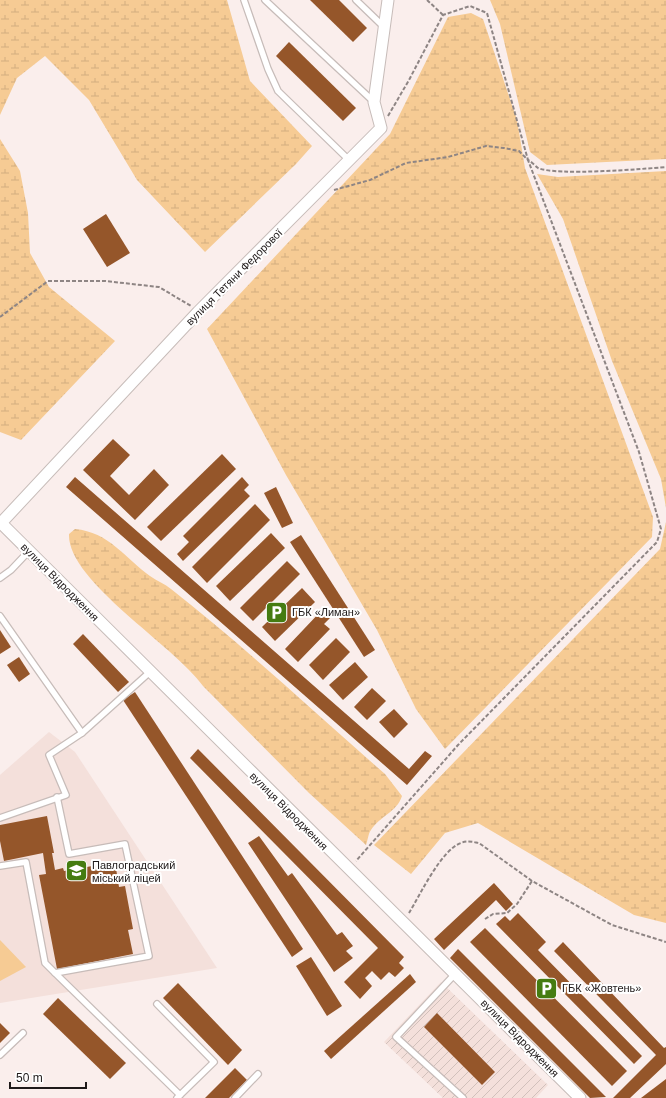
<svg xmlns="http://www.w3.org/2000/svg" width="666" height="1098" viewBox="0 0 666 1098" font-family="Helvetica,sans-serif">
  <defs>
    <pattern id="industrial-furrows" width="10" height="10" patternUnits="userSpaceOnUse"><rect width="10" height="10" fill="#f4e0db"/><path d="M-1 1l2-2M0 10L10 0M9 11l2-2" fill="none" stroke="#d1c0bb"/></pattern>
    <pattern id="wetland-marsh" width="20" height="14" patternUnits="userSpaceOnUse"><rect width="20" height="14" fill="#f6cb94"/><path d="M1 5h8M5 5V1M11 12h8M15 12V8" fill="none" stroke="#d2ae7f"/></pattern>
  </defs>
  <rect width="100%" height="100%" fill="#faeeec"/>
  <path fill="#f4e0db" d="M 49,732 L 75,752 L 217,968 L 0,1003 L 0,775 Z"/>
  <path fill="url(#industrial-furrows)" d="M 441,982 L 548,1085 L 536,1098 L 443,1098 L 384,1042 Z"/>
  <path fill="#f6cb94" d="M 0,940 L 26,967 L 0,981 Z"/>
  <g fill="url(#wetland-marsh)">
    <path d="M 0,0 L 227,0 L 250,81 L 312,146 L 296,164 L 205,252 L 137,180 L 89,100 L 45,56 L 17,78 L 0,115 Z"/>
    <path d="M 490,0 L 666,0 L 666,159 L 547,165 L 530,152 L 500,24 Z"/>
    <path d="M 471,13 L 483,19 L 517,120 L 525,168 L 653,517 L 652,537 L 445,749 L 416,709 L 377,630 L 286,475 L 207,329 L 390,134 L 448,17 Z"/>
    <path d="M 0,139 L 20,171 L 28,213 L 30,253 L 49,287 L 115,341 L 21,440 L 0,432 Z"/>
    <path d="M 666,171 L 666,508 L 661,479 L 612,361 L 563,219 L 537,174 L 558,177 Z"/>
    <path d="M 666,522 L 666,923 L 634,915 L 478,823 L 445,833 L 411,874 L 374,845 L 660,549 Z"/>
    <path d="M 75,529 C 109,532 125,558 150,576 C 157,581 165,584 171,589 C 245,647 314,712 385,774 L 402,796 C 397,812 380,816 371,830 C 368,834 368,840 366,845 L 309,793 L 203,686 C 174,645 67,581 69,534 Z"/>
  </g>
  <g fill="#95562a">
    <path d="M 310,0 L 339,0 L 367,28 L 353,42 Z"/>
    <path d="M 289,42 L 356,108 L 343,121 L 276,56 Z"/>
    <path d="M 106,214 L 130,253 L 107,267 L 83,229 Z"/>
    <path d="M 113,439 L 130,455 L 110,476 L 129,495 L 154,469 L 169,485 L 135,520 L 83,470 Z"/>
    <path d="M 222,454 L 236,469 L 161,541 L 147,527 Z"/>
    <path d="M 75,477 L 409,769 L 425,751 L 432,756 L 407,785 L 66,487 Z"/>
    <path d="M 242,477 L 249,485 L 244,490 L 250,496 L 183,561 L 177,554 L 189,542 L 183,536 Z"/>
    <path d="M 276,487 L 293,523 L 282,528 L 264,493 Z"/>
    <path d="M 255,504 L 270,520 L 207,583 L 192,567 Z"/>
    <path d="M 271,533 L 285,548 L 230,601 L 216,586 Z"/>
    <path d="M 301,535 L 375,650 L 364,657 L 290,542 Z"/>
    <path d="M 287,561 L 300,574 L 253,621 L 240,608 Z"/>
    <path d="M 302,588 L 315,602 L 275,641 L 262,627 Z"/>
    <path d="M 322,610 L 330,618 L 324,624 L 330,629 L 298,662 L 285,649 Z"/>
    <path d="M 0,630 L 11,647 L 0,654 Z"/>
    <path d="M 83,634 L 129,682 L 118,692 L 73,644 Z"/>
    <path d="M 336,638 L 350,652 L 323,680 L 309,665 Z"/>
    <path d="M 19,657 L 30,674 L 19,682 L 7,665 Z"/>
    <path d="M 355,662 L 368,677 L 343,700 L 329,685 Z"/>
    <path d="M 372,688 L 386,701 L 367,720 L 354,707 Z"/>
    <path d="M 135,692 L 303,949 L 292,957 L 123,700 Z"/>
    <path d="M 394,709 L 408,724 L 394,738 L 379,722 Z"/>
    <path d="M 198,749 L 404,957 L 399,963 L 404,968 L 395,977 L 389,972 L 381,980 L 372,971 L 365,978 L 372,986 L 360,999 L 344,982 L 378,948 L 190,758 Z"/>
    <path d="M 47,816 L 54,853 L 52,853 L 55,870 L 63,868 L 64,871 L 115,862 L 119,887 L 125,886 L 133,929 L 128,930 L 133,954 L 57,969 L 39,875 L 46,874 L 43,853 L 4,861 L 0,841 L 0,825 Z"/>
    <path d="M 259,836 L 288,876 L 292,873 L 337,935 L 342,932 L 353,946 L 346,951 L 353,958 L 334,972 L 248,843 Z"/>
    <path d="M 494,883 L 513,904 L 506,911 L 496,900 L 444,950 L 434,939 Z"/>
    <path d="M 518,913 L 546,942 L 538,950 L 642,1056 L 634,1064 L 496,924 L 505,916 L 510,921 Z"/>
    <path d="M 485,928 L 627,1071 L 612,1086 L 470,942 Z"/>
    <path d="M 563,942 L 664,1048 L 666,1047 L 666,1064 L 630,1098 L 613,1098 L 656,1055 L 554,951 Z"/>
    <path d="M 458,949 L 606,1097 L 590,1098 L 450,958 Z"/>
    <path d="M 311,957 L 342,1006 L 327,1016 L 296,966 Z"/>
    <path d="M 410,974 L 416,982 L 331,1059 L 324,1051 Z"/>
    <path d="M 178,983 L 242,1050 L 228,1065 L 163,998 Z"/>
    <path d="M 58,998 L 126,1063 L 110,1079 L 43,1014 Z"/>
    <path d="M 437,1013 L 495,1072 L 482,1085 L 424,1027 Z"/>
    <path d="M 0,1023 L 10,1033 L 0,1043 Z"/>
    <path d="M 235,1068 L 247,1080 L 229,1098 L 205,1098 Z"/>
    <path d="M 666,1079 L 666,1098 L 641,1098 Z"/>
  </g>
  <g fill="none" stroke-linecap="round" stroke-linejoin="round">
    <defs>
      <g id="lane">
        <path d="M 244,0 L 268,69 L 278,91 L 350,161"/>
        <path d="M 265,0 L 374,102"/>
        <path d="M 356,0 L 384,27"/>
        <path d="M 0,578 L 11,570 L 29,551"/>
        <path d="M 0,616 L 82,733"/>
        <path d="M 0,818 L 66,795 L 49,755 L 82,733 L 151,671"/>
        <path d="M 0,866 L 26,862 L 45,963 L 55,973 L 149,956 L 125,844 L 69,854 L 57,797"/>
        <path d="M 55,973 L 180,1095"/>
        <path d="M 455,974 L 396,1037 L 463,1098"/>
        <path d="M 157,1004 L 214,1062 L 177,1098"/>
        <path d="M 0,1055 L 23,1033"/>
        <path d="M 235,1098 L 258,1074"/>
      </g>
      <g id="street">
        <path d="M 0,522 L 580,1098"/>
        <path d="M 1,523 L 198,312 L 381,128 L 374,102 L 388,0"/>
      </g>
    </defs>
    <use href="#lane" stroke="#c7bcb9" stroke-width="8"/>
    <use href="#street" stroke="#c7bcb9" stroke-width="13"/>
    <g stroke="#8e8584" stroke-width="2" stroke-dasharray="4 2" stroke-linecap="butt">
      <path d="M 427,0 L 443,15"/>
      <path d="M 388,116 L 409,80 L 443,15 L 470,6 L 487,13 L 528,160 C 532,162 535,166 538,168 C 556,176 643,169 666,167"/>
      <path d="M 334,190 L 370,180 L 406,163 L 448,157 L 486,146 L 504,148 L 519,151 L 528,160 L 639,452 L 661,529 L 657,542 L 458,745 L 356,861"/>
      <path d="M 0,317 L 48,281 L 105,281 L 159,287 L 191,306"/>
      <path d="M 409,913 C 420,895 441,850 461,843 C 467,840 473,842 479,843 L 532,881 L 612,925 L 666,942"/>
      <path d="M 485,919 L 493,914 L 507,913 L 517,904 L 532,881"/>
    </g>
    <use href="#lane" stroke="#fff" stroke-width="5.5"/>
    <use href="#street" stroke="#fff" stroke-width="11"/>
  </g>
  <defs>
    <symbol id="parking-square" viewBox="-11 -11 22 22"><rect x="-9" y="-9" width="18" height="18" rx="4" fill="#457c11" stroke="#fff"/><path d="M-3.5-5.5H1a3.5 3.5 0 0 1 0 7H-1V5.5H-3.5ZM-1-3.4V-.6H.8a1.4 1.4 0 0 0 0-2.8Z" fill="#fff"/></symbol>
    <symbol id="school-square" viewBox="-11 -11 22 22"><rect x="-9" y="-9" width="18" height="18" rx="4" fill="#457c11" stroke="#fff"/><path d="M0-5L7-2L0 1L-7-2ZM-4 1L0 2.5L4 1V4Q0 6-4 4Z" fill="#fff"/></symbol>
  </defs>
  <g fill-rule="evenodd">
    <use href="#parking-square" x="264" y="600" width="25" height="25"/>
    <use href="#school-square" x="64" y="858" width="25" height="25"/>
    <use href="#parking-square" x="534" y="976" width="25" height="25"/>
  </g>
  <g text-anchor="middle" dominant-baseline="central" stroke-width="4" stroke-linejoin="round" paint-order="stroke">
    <g font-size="11" fill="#1e1919" stroke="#fff">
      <text transform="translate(234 277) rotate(-45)">вулиця Тетяни Федорової</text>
      <text transform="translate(60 582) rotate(45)">вулиця Відродження</text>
      <text transform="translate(289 811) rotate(45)">вулиця Відродження</text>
      <text transform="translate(520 1038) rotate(45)">вулиця Відродження</text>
    </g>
    <g font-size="11" fill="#1e1919" stroke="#fff" text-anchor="start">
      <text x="292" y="612">ГБК «Лиман»</text>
      <text x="92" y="865">Павлоградський<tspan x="92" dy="13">міський ліцей</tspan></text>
      <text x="562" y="988">ГБК «Жовтень»</text>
    </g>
  </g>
  <path d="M10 1082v6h76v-6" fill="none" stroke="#1e1919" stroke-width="2"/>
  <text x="16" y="1082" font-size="12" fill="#1e1919" stroke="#ffffff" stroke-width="3" paint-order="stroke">50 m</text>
</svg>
